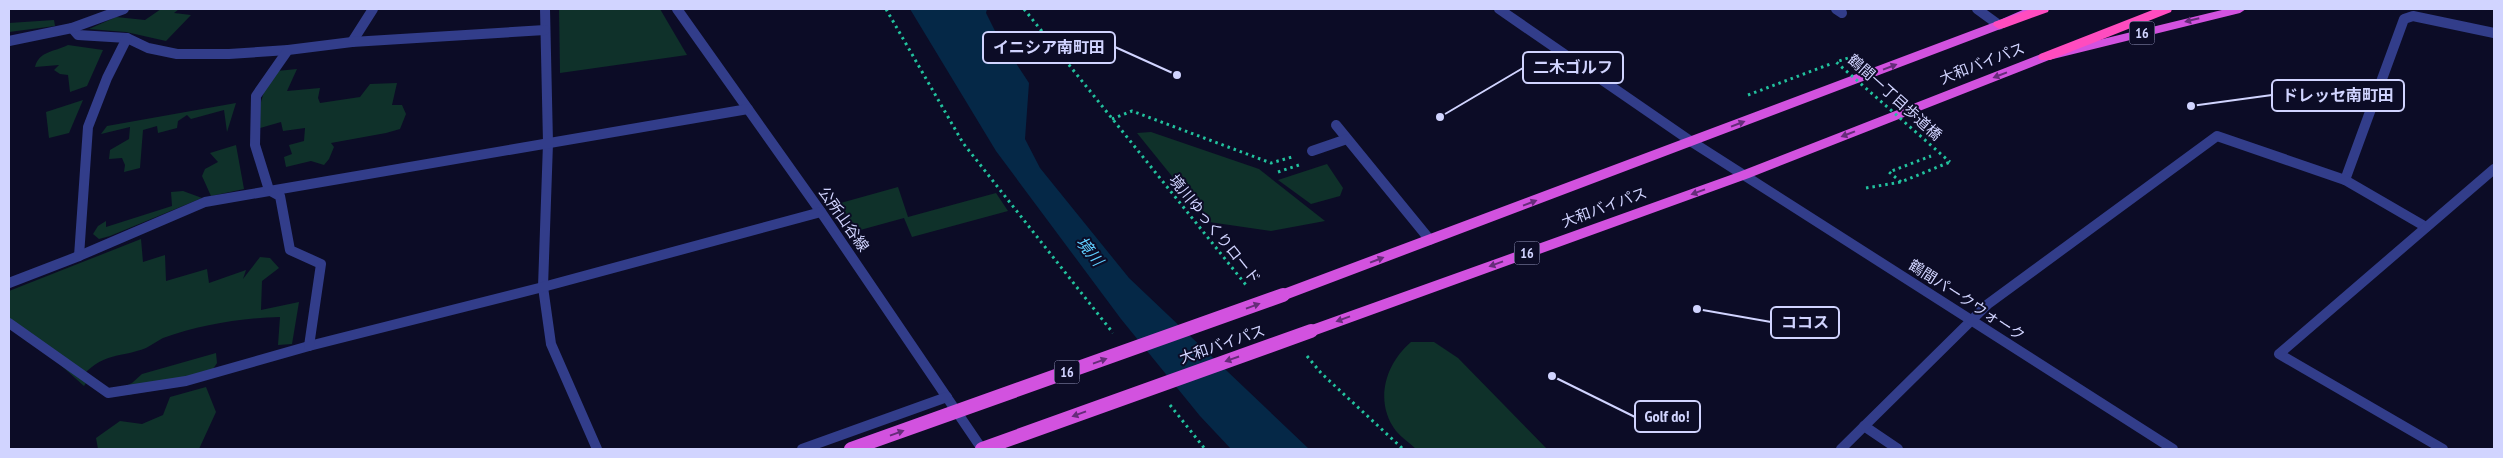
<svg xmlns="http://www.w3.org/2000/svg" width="2503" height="458" viewBox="0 0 2503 458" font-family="'PT Sans Narrow','Noto Sans JP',sans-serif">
  <rect width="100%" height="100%" fill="#0c0c26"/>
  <g fill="#0f312a">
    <path d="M 161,9 L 179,9 L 174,13 L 191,15 L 166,41 L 126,32 L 89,29 L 116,17 L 145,20 Z"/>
    <path d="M 559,9 L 660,9 L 687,55 L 560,73 Z"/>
    <path d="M 54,20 L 55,26 L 9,32 L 9,23 Z"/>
    <path d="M 68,45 L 103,50 L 87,86 L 70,92 L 68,75 L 60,74 L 54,70 L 59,65 L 35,67 C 39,51 54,52 68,45 Z"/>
    <path d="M 297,69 L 287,91 L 320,88 L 318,98 L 320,103 L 360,97 L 370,84 L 397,83 L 392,105 L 402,105 L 406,114 L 400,129 L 386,133 L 331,143 L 334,147 L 329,159 L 324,165 L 311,161 L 286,167 L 284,157 L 292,154 L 289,145 L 304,141 L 305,128 L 283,131 L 281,122 L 253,130 L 265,88 L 277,71 Z"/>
    <path d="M 83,100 L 69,133 L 49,138 L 46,112 Z"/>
    <path d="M 236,103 L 227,132 L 224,110 L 191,119 L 187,115 L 178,121 L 177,128 L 158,133 L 157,126 L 143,130 L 140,168 L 124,172 L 125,165 L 122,158 L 109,159 L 110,150 L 129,139 L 130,127 L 101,134 L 107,126 Z"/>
    <path d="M 1151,132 L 1259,169 L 1325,221 L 1271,231 L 1209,222 L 1137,133 Z"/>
    <path d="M 236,145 L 244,189 L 211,196 L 202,176 L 205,169 L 218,162 L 210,153 Z"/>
    <path d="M 1327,164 L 1343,188 L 1340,196 L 1311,204 L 1278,180 Z"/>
    <path d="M 898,187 L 908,217 L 996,193 L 1008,211 L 912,237 L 904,218 L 853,232 L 837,204 Z"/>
    <path d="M 183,191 L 202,198 L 110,236 L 99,239 L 93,234 L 98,226 L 106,221 L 106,227 L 172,206 L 171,192 Z"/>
    <path d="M 141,239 L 143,262 L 165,255 L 166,281 L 207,269 L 209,283 L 246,270 L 243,279 L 260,257 L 270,258 L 279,268 L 262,281 L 261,310 L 299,302 L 292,344 L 278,345 L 280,317 C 240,318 200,325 163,338 C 157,341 152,345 146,348 C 120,358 106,352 84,374 L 88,380 L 84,386 L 46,352 L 9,327 L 9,291 Z"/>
    <path d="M 1411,342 L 1434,342 L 1458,358 L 1547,449 L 1416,449 C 1410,443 1402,438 1396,431 C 1374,402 1385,364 1411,342 Z"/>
    <path d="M 216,353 L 217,363 L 213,369 L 129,395 L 119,389 L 132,383 L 142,374 Z"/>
    <path d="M 206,387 L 216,412 L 199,449 L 98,449 L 96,438 L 120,421 L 142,424 L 163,415 L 170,397 Z"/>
  </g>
  <path fill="#052847" d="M 910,9 L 987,9 L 986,13 L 996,33 L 1029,83 L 1025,139 L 1040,168 L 1129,278 L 1309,449 L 1231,449 L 1200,416 L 1121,319 L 996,151 Z"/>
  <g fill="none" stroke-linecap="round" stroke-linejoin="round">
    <g stroke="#22c29e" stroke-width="3" stroke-dasharray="2.5 4" stroke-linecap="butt">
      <path d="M 886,9 L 963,143 L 1113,333"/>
      <path d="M 1024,9 L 1246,285"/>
      <path d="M 1748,95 L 1833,63"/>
      <path d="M 1112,119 L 1132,111 L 1271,163 L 1292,157"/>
      <path d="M 1278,172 L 1299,165"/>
      <path d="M 1901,182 L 1889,172 L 1931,156"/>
      <path d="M 1866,188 L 1901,182 L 1950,162"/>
      <path d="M 1307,356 L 1321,373 L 1403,449"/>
      <path d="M 1170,405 L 1205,449"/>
    </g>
    <path stroke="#323d8a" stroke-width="10" d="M 1836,9 L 1842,13"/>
    <g stroke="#323d8a" stroke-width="10">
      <path d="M 545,9 L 548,143 L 543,287 L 551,344 L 597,449"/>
      <path d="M 677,9 L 821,212 L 982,449"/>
      <path d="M 1977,9 L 1999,25"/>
      <path d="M 72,28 L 78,35 L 127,38 L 148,48 L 177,54 L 229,54 L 288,50"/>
      <path d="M 352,42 L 373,9"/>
      <path d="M 1336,125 L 1430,240"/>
      <path d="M 1312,151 L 1347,139"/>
      <path d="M 2345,180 L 2404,19 L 2413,16 L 2494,33"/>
      <path d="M 79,256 L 88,127 L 107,78 L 127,38"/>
      <path d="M 9,283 L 79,256 L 205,202 L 748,109"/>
      <path d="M 9,323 L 108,393 L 186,381 L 309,346 L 543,287 L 821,212"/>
      <path d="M 309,346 L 321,264 L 290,250 L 280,196 L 269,190 L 255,145 L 256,96 L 288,50 L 352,42 L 545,30"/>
      <path d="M 1864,426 L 1898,449"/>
      <path d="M 802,449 L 947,397"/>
      <path d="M 1841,449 L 1988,304 L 2217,136 L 2345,180 L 2426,227"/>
      <path d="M 2443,449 L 2279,354 L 2494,169"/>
    </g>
    <g stroke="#323d8a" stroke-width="10">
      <path d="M 1499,9 L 1692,142 L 2173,449"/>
      <path d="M 9,41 L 72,28 L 124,9"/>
    </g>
    <g fill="#d252df" fill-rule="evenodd">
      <path d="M 2025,9 L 2041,9 L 2003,28 L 1288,299 L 1278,299 L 1276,295 L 1278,291 L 1995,22 Z"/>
      <path d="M 2226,9 L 2246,9 L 2240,13 L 2049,60 L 1749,178 L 1316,335 L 1306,335 L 1304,331 L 1306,327 L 1739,172 L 2041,54 Z"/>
    </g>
    <g fill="#ff4cbf" fill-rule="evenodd">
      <path d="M 2031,9 L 2049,9 L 2048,12 L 2004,28 L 1999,29 L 1993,25 L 1994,22 Z"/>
      <path d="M 2155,9 L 2172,9 L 2171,12 L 2050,60 L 2040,60 L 2038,57 L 2040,54 Z"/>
    </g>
    <path stroke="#22c29e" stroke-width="3" stroke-dasharray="2.5 4" stroke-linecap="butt" d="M 1854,56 L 1836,62 L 1950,162"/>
    <g stroke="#d252df" stroke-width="14">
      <path d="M 851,449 L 1283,295"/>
      <path d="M 982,449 L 1311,331"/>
    </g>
  </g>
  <defs><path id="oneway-solid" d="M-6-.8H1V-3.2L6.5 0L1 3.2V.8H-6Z" transform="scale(1.25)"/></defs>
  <g fill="#652c79">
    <use href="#oneway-solid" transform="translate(2192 20) rotate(166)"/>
    <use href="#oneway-solid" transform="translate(1890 67) rotate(-21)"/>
    <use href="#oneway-solid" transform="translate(2000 75) rotate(159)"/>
    <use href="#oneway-solid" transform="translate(1738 124) rotate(-21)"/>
    <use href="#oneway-solid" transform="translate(1848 134) rotate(159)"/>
    <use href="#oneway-solid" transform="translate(1698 192) rotate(160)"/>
    <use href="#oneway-solid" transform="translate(1530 203) rotate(-21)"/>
    <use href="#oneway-solid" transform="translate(1377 260) rotate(-21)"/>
    <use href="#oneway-solid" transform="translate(1496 264) rotate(160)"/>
    <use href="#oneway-solid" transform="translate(1253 306) rotate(-20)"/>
    <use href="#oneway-solid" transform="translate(1343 319) rotate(160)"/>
    <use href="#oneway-solid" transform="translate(1232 359) rotate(161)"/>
    <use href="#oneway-solid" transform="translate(1100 361) rotate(-20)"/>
    <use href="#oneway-solid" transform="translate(1079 414) rotate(160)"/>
    <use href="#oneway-solid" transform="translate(897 433) rotate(-20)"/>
  </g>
  <g text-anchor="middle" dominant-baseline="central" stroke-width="4" stroke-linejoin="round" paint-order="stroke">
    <g fill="#0c0c26" stroke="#9698be" stroke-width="1">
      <rect x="2129.5" y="21.5" width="25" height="23" rx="4"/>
      <rect x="1514.5" y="241.5" width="25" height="23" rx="4"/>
      <rect x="1054.5" y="360.5" width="25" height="23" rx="4"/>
    </g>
    <g font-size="14" font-weight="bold" fill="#d1d4ff">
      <text x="2142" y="33">16</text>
      <text x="1527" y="253">16</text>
      <text x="1067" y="372">16</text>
    </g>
    <g font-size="15" fill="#d1d4ff" stroke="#0c0c26">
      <text transform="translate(1982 63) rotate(-21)">大和バイパス</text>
      <text transform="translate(1895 97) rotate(42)">鶴間一丁目歩道橋</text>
      <text transform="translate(1604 207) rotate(-20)">大和バイパス</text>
      <text transform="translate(844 219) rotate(55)">公所山谷線</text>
      <text transform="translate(1215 229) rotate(51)">境川ゆっくりロード</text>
      <text transform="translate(1967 300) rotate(33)">鶴間パークウォーク</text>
      <text transform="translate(1222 344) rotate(-19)">大和バイパス</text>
    </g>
    <g font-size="16" font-style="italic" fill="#5fcfff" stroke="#0c0c26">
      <text transform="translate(1090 251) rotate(51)">境川</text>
    </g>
  </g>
  <path fill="none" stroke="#d1d4ff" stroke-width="2" d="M1177 75L1115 47M1440 117L1523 68M2191 106L2272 95M1697 309L1771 322M1552 376L1635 417"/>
  <g fill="#d1d4ff" stroke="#0c0c26" stroke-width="2">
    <circle cx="1177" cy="75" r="5"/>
    <circle cx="1440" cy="117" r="5"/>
    <circle cx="2191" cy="106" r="5"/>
    <circle cx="1697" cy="309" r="5"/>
    <circle cx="1552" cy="376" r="5"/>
  </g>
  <g fill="#0c0c26" stroke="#d1d4ff" stroke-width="2">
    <rect x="983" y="32" width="132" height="31" rx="5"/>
    <rect x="1523" y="52" width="100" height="31" rx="5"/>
    <rect x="2272" y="80" width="132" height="31" rx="5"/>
    <rect x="1771" y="307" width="68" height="31" rx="5"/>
    <rect x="1635" y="401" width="65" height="31" rx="5"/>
  </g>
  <g font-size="16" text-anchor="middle" font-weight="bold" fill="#d1d4ff">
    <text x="1049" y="53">イニシア南町田</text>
    <text x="1573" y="73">二木ゴルフ</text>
    <text x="2338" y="101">ドレッセ南町田</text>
    <text x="1805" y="328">ココス</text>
    <text x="1667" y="422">Golf do!</text>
  </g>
  <rect width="2503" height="458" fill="none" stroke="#d1d4ff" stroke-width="20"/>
</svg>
